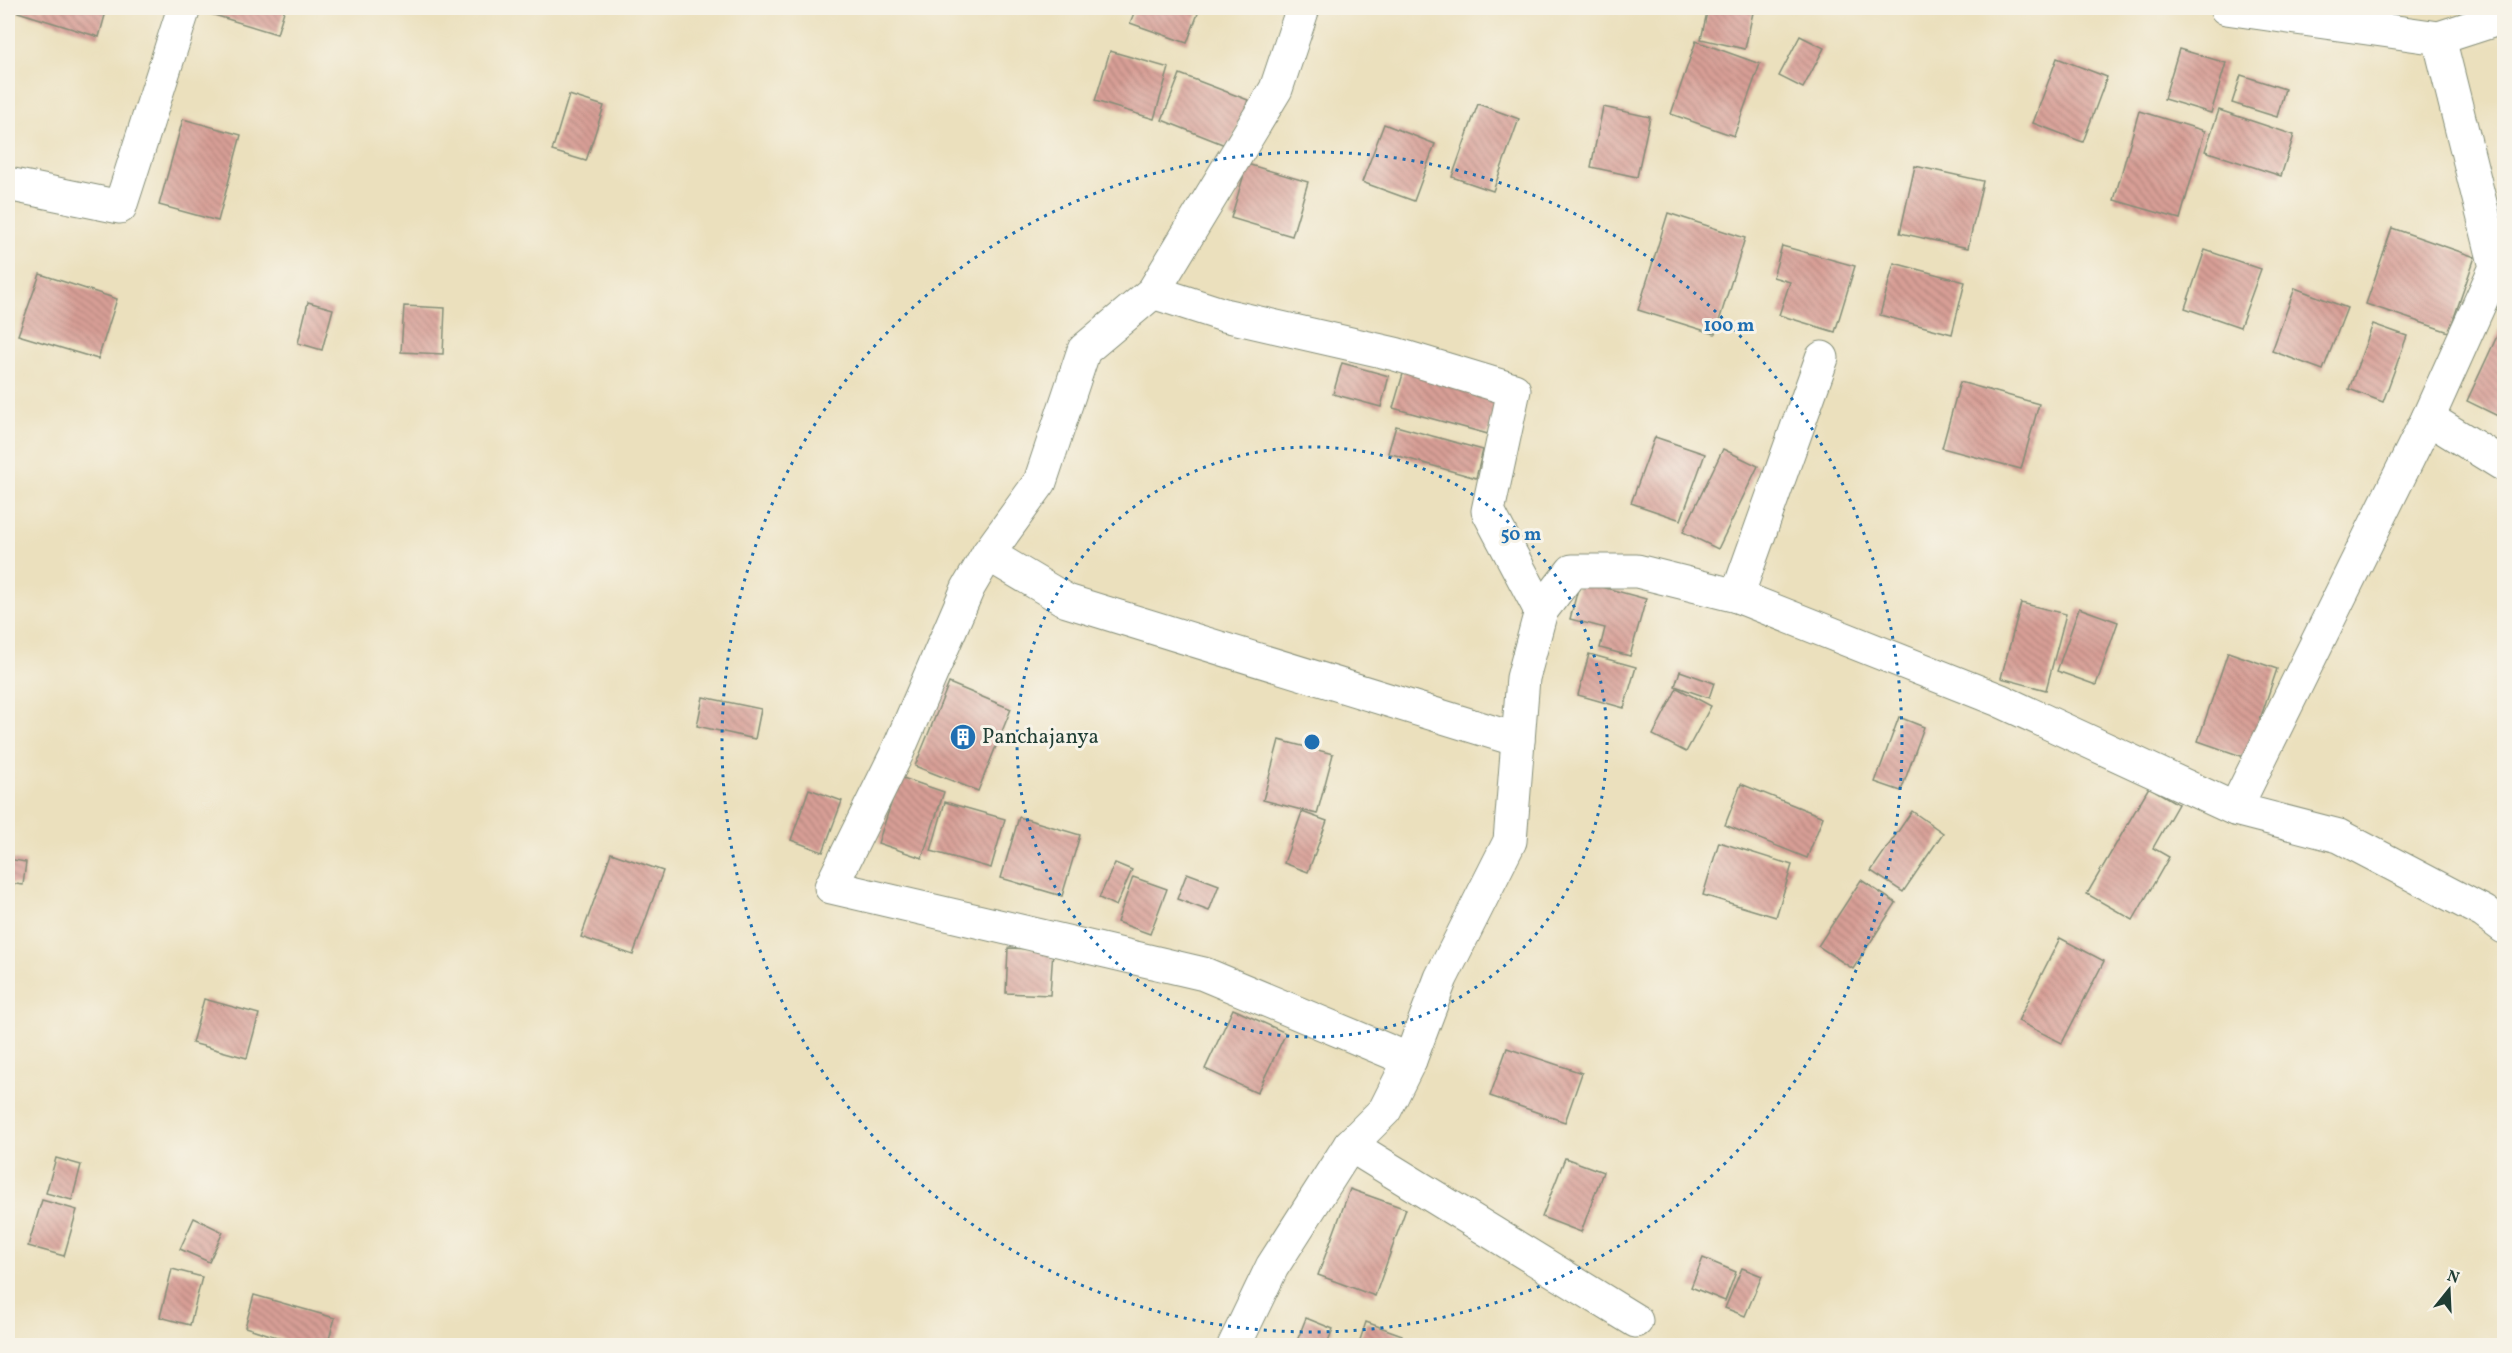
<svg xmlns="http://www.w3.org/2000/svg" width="2512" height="1353" viewBox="0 0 2512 1353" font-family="Vollkorn,serif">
  <defs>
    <pattern id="building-back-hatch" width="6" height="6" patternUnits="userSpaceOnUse" patternTransform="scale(1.5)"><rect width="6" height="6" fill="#d89f96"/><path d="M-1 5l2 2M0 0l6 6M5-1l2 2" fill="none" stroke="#af837b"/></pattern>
  </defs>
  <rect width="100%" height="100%" fill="#f7f3e8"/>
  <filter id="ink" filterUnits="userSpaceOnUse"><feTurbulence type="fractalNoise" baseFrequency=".0167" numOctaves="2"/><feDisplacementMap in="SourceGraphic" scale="12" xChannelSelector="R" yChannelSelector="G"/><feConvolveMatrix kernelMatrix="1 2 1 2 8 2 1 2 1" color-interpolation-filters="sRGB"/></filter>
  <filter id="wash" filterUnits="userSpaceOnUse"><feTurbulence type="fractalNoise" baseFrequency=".008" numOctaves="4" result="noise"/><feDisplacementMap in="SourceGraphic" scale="24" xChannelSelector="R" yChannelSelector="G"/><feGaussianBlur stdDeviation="1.35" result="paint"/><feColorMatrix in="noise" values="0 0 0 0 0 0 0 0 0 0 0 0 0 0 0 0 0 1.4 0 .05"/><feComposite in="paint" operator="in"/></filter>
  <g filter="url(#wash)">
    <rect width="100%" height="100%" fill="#ebe0bd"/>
    <g id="blocks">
      <g fill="url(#building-back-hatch)">
        <path d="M 20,8 L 107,8 L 99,37 L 18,12 Z"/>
        <path d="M 203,8 L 285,8 L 277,34 L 201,11 Z"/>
        <path d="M 1136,8 L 1200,8 L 1187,43 L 1130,23 Z"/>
        <path d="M 1708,8 L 1754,8 L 1745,49 L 1701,39 Z"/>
        <path d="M 1800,36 L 1824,48 L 1803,88 L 1779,76 Z"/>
        <path d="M 1696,41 L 1760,64 L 1734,136 L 1671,114 Z"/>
        <path d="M 2179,49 L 2226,63 L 2211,113 L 2164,99 Z"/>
        <path d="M 1110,51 L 1169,68 L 1154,119 L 1095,101 Z"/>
        <path d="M 2057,58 L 2107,77 L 2083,142 L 2033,123 Z"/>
        <path d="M 1180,74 L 1248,100 L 1230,147 L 1162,120 Z"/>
        <path d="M 2241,75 L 2285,89 L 2277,117 L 2232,103 Z"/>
        <path d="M 569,95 L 604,106 L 586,161 L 552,151 Z"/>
        <path d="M 1478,104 L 1519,119 L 1493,191 L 1452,177 Z"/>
        <path d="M 1603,107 L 1650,117 L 1637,177 L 1591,167 Z"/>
        <path d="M 2219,110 L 2294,135 L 2281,176 L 2205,151 Z"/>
        <path d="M 2139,111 L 2205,131 L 2180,219 L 2114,200 Z"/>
        <path d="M 183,119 L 241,135 L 218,221 L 159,205 Z"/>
        <path d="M 1384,124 L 1435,144 L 1414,201 L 1362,182 Z"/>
        <path d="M 1247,164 L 1308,182 L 1292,236 L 1231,218 Z"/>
        <path d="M 1915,166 L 1983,181 L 1968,248 L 1900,233 Z"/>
        <path d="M 1668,213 L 1745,238 L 1715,334 L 1638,310 Z"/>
        <path d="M 2392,228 L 2475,257 L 2449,332 L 2366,304 Z"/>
        <path d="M 1782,246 L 1855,266 L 1835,332 L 1779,315 L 1790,282 L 1773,277 Z"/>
        <path d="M 2205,250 L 2261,269 L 2240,327 L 2185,308 Z"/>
        <path d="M 1894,263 L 1965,282 L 1952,334 L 1880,315 Z"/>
        <path d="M 40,274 L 117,299 L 98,359 L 18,335 Z"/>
        <path d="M 2295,288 L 2347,308 L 2323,370 L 2272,351 Z"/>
        <path d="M 308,302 L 333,309 L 322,350 L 298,343 Z"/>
        <path d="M 404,306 L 445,308 L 443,354 L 401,352 Z"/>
        <path d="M 2504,321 L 2504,419 L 2467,401 Z"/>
        <path d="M 2373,324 L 2407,336 L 2383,402 L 2349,389 Z"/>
        <path d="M 1342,363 L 1389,376 L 1381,407 L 1333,394 Z"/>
        <path d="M 1405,367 L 1500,394 L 1488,434 L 1393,408 Z"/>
        <path d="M 1960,382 L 2039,404 L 2021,469 L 1942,448 Z"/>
        <path d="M 1396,426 L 1483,450 L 1476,478 L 1388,453 Z"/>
        <path d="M 1655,437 L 1705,454 L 1681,520 L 1631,503 Z"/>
        <path d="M 1723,449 L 1758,466 L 1718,549 L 1683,532 Z"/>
        <path d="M 1580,581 L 1646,599 L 1630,656 L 1600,648 L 1605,628 L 1570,619 Z"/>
        <path d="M 2021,603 L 2066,614 L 2046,690 L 2001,678 Z"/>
        <path d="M 2079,608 L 2118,622 L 2096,685 L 2057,671 Z"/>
        <path d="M 2228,652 L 2277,669 L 2247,758 L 2198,741 Z"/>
        <path d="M 1589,654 L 1636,667 L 1624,708 L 1578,695 Z"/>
        <path d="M 1680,671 L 1714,683 L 1709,698 L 1675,686 Z"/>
        <path d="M 949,683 L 1011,709 L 978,791 L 915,766 Z"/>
        <path d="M 1677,688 L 1711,706 L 1686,752 L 1653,735 Z"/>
        <path d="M 703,697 L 761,709 L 755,739 L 697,726 Z"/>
        <path d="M 1899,717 L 1924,727 L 1901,791 L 1875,782 Z"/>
        <path d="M 1279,740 L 1333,754 L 1317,814 L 1263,800 Z"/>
        <path d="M 900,777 L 944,792 L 922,858 L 878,843 Z"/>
        <path d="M 1741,784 L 1823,817 L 1807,858 L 1725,825 Z"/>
        <path d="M 2149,787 L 2178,804 L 2153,848 L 2169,857 L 2133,920 L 2087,894 Z"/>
        <path d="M 809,789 L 842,801 L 823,852 L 791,840 Z"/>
        <path d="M 945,802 L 1005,819 L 991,868 L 931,851 Z"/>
        <path d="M 1912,811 L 1943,833 L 1903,892 L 1871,871 Z"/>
        <path d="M 1302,812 L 1327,821 L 1308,872 L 1284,863 Z"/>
        <path d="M 1019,817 L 1080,835 L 1062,896 L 1001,878 Z"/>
        <path d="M 1719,842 L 1792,865 L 1776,917 L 1703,895 Z"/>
        <path d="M 611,853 L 663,871 L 633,955 L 581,937 Z"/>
        <path d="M 8,859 L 26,862 L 23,885 L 8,883 Z"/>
        <path d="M 1115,863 L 1132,870 L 1116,906 L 1099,898 Z"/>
        <path d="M 1187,873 L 1219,885 L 1209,911 L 1177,899 Z"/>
        <path d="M 1133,877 L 1167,889 L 1150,934 L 1117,922 Z"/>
        <path d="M 1861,880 L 1896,903 L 1853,969 L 1818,946 Z"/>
        <path d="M 2060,938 L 2104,961 L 2062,1043 L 2018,1021 Z"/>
        <path d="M 1008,948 L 1053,950 L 1050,995 L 1006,993 Z"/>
        <path d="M 204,999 L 259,1014 L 247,1058 L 192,1043 Z"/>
        <path d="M 1233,1009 L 1286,1033 L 1257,1093 L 1205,1069 Z"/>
        <path d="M 1507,1048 L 1582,1073 L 1565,1122 L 1490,1096 Z"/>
        <path d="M 56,1158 L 81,1165 L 72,1200 L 46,1193 Z"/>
        <path d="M 1565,1158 L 1603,1172 L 1581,1232 L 1542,1217 Z"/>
        <path d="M 1350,1189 L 1406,1209 L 1375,1296 L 1318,1275 Z"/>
        <path d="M 42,1200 L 77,1210 L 64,1256 L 28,1246 Z"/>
        <path d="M 194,1218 L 223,1232 L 209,1262 L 180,1249 Z"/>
        <path d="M 1703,1258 L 1736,1272 L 1725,1301 L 1691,1287 Z"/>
        <path d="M 1742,1268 L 1762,1276 L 1745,1316 L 1725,1308 Z"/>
        <path d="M 172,1269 L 202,1277 L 190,1325 L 160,1317 Z"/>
        <path d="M 254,1295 L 335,1318 L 327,1346 L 305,1346 L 245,1327 Z"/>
        <path d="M 1306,1318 L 1333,1329 L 1326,1346 L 1295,1346 Z"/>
        <path d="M 1366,1322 L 1402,1335 L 1398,1346 L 1358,1346 Z"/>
      </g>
    </g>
  </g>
  <g filter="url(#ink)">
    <use href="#blocks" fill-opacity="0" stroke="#858e78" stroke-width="1.5"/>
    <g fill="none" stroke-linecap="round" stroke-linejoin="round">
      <defs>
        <g id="street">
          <path d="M 1303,8 L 1276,89 L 1153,292 L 1084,350 L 1040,482 L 988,554 L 968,588 L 897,753 L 831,887 L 1204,974 L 1410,1060"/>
          <path d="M 2226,8 L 2439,38 L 2504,17"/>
          <path d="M 8,184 L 120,207 L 184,8"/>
          <path d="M 1153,292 L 1224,315 L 1395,354 L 1514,390 L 1488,511 L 1541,611"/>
          <path d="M 2428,418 L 2504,465"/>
          <path d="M 988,554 L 1067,601 L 1518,740"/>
          <path d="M 1737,596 L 1822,358"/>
          <path d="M 2235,809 L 2428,418 L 2496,267 L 2439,38"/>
          <path d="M 1350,1145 L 1636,1321"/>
          <path d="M 1234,1346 L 1272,1267 L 1350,1145 L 1385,1110 L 1410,1060 L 1441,978 L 1510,841 L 1523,678 L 1541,611 L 1572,571 L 1637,571 L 1737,596 L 1999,700 L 2235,809 L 2339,836 L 2484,912 L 2504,927"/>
        </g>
      </defs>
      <use href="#street" stroke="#858e78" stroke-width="35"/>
      <use href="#street" stroke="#fff" stroke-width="33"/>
    </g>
  </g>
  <g fill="none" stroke="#1f6fb2" stroke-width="3" stroke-dasharray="3 6">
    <circle cx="1312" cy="742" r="295"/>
    <circle cx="1312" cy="742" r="590"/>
  </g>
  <defs>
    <symbol id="building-disc" viewBox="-11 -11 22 22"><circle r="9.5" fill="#1f6fb2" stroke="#f7f3e8"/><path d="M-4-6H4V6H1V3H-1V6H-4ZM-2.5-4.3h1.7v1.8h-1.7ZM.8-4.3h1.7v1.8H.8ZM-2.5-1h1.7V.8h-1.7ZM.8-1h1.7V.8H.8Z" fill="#fff"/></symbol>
  </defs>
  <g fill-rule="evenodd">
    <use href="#building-disc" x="948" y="722" width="30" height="30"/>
  </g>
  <g text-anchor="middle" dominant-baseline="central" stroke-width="6" stroke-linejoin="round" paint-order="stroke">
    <g font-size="21" fill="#1f3d34" stroke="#f7f3e8" text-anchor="start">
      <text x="982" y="737">Panchajanya</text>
    </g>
  </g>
  <circle cx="1312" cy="742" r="9" fill="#1f6fb2" stroke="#f7f3e8" stroke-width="3"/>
  <g font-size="18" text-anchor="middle" font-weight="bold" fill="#1f6fb2" stroke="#f7f3e8" stroke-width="6" stroke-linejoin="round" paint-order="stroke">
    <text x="1729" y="331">100 m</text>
    <text x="1521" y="540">50 m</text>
  </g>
  <rect width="2512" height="1353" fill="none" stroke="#f7f3e8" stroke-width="30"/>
  <g transform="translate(2449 1290) rotate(18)" stroke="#f7f3e8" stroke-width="4.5" paint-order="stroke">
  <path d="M0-4.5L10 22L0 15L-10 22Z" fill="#1f3d34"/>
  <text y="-9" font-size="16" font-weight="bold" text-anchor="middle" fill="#1f3d34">N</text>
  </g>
</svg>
